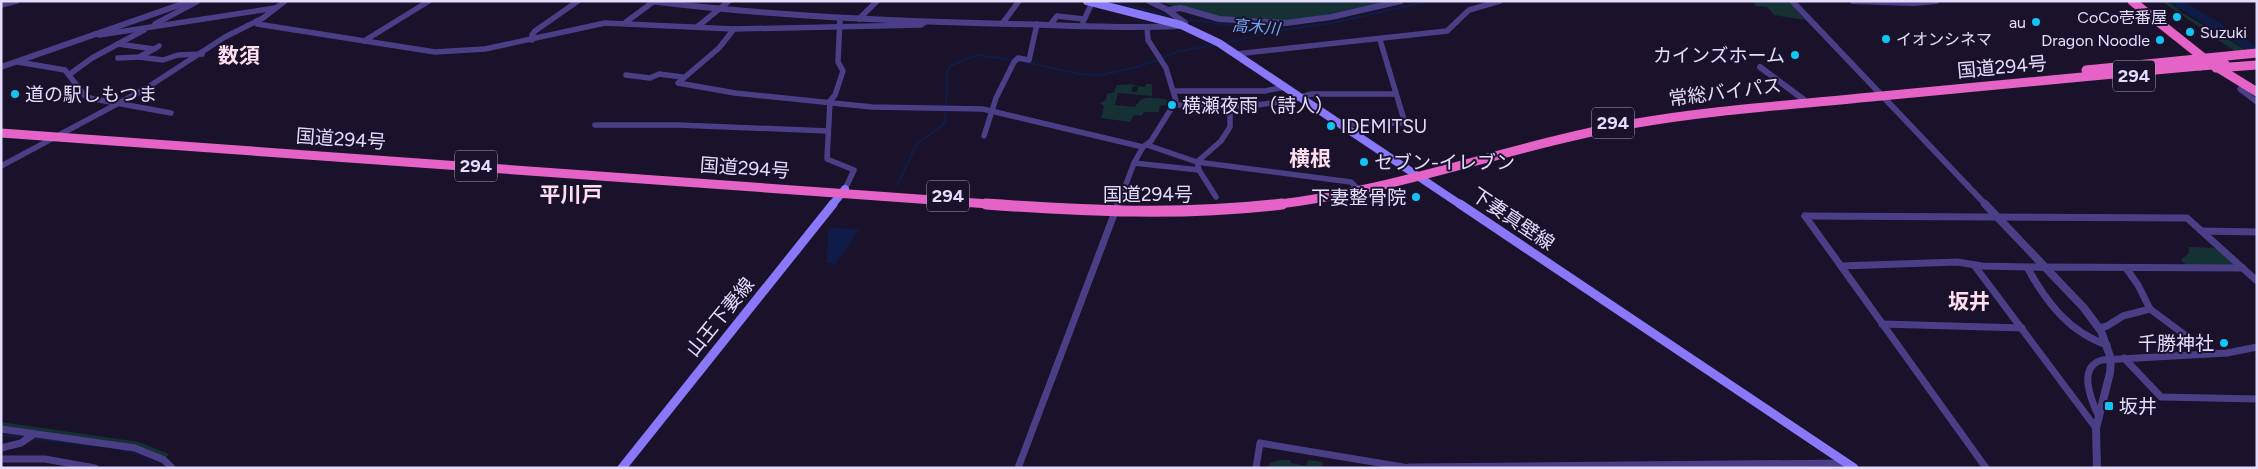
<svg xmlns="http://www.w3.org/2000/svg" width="2258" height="469" viewBox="0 0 2258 469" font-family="Figtree,'Noto Sans JP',sans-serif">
  <rect width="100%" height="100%" fill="#19122a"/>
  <g fill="#153134">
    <path d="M 1156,1 L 1393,1 L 1294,21 L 1215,17 Z"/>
    <path d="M 1753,1 L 1788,1 L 1805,20 L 1774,15 L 1767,7 L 1756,6 Z"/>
    <path d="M 2161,1 L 2167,1 L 2186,15 L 2249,52 L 2236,52 Z"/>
    <path d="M 1131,84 L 1138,86 L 1132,87 L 1132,92 L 1137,92 L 1138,86 L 1145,87 L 1146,84 L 1152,84 L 1152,96 L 1118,93 L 1115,105 L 1135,107 C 1142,94 1151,98 1166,99 L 1167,101 L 1174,101 L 1172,104 L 1160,106 L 1159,112 L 1144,112 L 1142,116 L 1134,115 L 1130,122 L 1101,118 L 1104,106 L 1100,103 L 1106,100 L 1107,94 L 1114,92 L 1117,85 Z"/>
    <path d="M 2189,247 L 2219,248 L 2238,267 L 2188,267 L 2181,260 L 2188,254 Z"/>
    <path d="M 1,422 L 139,442 L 169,454 L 165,458 L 155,453 L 48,433 L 49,432 L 1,427 Z"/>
    <path d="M 1280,460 L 1290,460 L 1291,463 L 1306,466 L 1308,460 L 1323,462 L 1322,468 L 1268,468 L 1270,463 Z"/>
  </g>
  <g fill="#0e1c47">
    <path d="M 2167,1 L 2184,1 L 2257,46 L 2257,56 Z"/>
    <path d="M 831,227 L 859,230 L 833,267 L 832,263 L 827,263 L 827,259 L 828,230 L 831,230 Z"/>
  </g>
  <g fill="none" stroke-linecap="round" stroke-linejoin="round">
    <g stroke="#0e1c47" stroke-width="2">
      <path d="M 1113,1 L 1173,17"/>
      <path d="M 1183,19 L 1277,31 L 1337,22 L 1429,1"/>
      <path d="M 1225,43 L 1277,31"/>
      <path d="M 1021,61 L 1080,74 L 1101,75 L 1138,67 L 1180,51 L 1215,45"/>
      <path d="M 946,106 L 947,71 L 950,66 L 977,55 L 1014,60"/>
      <path d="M 897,185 L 917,144 L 945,123 L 946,110"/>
      <path d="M 1,435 L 24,437"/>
      <path d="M 31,438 L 96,446"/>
      <path d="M 120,449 L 144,456 L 161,468"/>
    </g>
    <g stroke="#4a3f86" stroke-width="5.5">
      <path d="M 1,5 L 17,1"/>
      <path d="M 840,18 L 838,62 L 843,71 L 835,95 L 830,101 L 827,159 L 854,170 L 845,189"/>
      <path d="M 859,19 L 877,1"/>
      <path d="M 256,21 L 257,24 L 435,52 L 485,49 L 605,23 L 734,29 L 921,25 L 925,22"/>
      <path d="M 626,22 L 653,2"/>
      <path d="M 1083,22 L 1092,3"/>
      <path d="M 155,24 L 198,1"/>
      <path d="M 1002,24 L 1019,1"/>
      <path d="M 1050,25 L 1057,16 L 1084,19"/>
      <path d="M 697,27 L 729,1"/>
      <path d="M 734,29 L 719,48 L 678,83 L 735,93 L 872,107 L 983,109 L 1143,147"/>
      <path d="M 99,35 L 275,8"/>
      <path d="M 532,40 L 532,35 L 535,31 L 578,1"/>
      <path d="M 364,41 L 429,1"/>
      <path d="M 118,44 L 154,49 L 159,46"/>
      <path d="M 1236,54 L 1447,31 L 1469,10 L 1500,1"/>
      <path d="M 139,57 L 163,60 L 178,55 L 202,54"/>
      <path d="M 118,58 L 139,57 L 154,49"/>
      <path d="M 18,62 L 65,70 L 85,96 L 94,99 L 171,113"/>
      <path d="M 70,74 L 92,58 L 144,30"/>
      <path d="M 626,75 L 650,78 L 659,74 L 682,77"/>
      <path d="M 2249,88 L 2240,89 L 2257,102"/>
      <path d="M 1175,91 L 1265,91 L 1284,87"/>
      <path d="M 1176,105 L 1249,106 L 1288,101 L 1311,94 L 1396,94"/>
      <path d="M 1340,124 L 1405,123 L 1380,40"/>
      <path d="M 595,125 L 678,125 L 828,131"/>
      <path d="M 984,136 L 996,98 L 1014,62 L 1018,58 L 1029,60 L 1037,24"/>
      <path d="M 1147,145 L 1197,162 L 1199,170 L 1216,197"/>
      <path d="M 1197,162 L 1351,182 L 1356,187"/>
      <path d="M 1197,162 L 1221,141 L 1230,127 L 1230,106"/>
      <path d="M 1134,163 L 1199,170"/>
      <path d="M 1,166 L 145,89 L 225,37 L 263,18 L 285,1"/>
      <path d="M 1118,205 L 1134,163 L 1143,147 L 1151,141 L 1176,101 L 1166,68 L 1148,40 L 1147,27"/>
    </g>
    <g stroke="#4a3f86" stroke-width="7">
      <path d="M 1805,216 L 2187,218 L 2257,281"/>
      <path d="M 1805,216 L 1986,468"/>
      <path d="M 2202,231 L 2257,232"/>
      <path d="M 1974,265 L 2096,428"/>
      <path d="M 1841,266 L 1957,262 L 1982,266 L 2027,267"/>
      <path d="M 2126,268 L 2138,285 L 2150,309 L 2208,352"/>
      <path d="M 1882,324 L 2022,328"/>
      <path d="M 2099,328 L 2107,326 L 2123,316 L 2150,309"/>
      <path d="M 2107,345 C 2069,332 2046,302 2027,267 L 2243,268"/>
      <path d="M 2124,358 L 2161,397 L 2257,399"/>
      <path d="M 2099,417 C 2091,400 2077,367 2102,360 L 2227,353 L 2257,347"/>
      <path d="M 1,429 L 135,448 L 164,460 L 172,468"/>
      <path d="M 1,448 L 21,443 L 34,434"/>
      <path d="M 1,459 L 45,459 L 95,468"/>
      <path d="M 1409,467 L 1847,463"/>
      <path d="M 1018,468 L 1118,204"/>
      <path d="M 1256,468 L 1260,443 L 1409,468"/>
    </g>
    <g stroke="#4a3f86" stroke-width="6">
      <path d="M 650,1 C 770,16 889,21 1010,24 C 1066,25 1121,29 1177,26 L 1185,23 L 1166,9 L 1149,1"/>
      <path d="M 1792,1 L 1986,205"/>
      <path d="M 1853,1 L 1914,3 L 1936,1"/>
      <path d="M 1168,10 L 1181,8 L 1219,19 L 1286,23 L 1331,17 L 1401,1"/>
      <path d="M 1,67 L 191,1"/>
      <path d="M 1760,67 L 1803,99"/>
    </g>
    <path stroke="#4a3f86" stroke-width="8" d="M 1985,204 L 2084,308 L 2101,331 L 2111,359 L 2110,373 L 2096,428 L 2097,468"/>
    <g stroke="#8978f9" stroke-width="8">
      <path d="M 1087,1 L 1181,25 L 1219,43 L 1461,205"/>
      <path d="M 832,205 L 845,189"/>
    </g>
    <g stroke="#8978f9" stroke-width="9">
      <path d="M 1460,204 L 1854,468"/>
      <path d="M 622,468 L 833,204"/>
    </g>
    <g stroke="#e563c7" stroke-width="9">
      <path d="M 2132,1 L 2210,63 L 2257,92"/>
      <path d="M 2216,68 L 2257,65"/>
      <path d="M 2086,70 L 2257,53"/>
      <path d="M 1,133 L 1003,205"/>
      <path d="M 1272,205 C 1395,191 1510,146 1631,124 C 1710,110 1791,105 1871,97 C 1980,87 2090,76 2200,66"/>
    </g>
    <path stroke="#e563c7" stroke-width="11" d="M 986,204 C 1085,211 1183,216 1282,204"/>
    <path stroke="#e563c7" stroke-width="9" d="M 2200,66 L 2225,64"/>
  </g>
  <g fill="#12c5f4" stroke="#19122a" stroke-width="2">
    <circle cx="2177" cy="17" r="5"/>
    <circle cx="2036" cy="22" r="5"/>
    <circle cx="2190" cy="32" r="5"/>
    <circle cx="1886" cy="39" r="5"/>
    <circle cx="2160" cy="40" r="5"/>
    <circle cx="1795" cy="55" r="5"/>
    <circle cx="15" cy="94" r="5"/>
    <circle cx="1172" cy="105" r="5"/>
    <circle cx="1331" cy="126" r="5"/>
    <circle cx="1364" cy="162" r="5"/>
    <circle cx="1416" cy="197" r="5"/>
    <circle cx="2224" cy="343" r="5"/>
    <rect x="2104" y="401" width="10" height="10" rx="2.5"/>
  </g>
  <g text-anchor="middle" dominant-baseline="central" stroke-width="4" stroke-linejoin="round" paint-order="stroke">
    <g font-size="16" fill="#e4dcfd" stroke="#19122a" text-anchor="end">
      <text x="2167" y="17">CoCo壱番屋</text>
      <text x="2026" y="22">au</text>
      <text x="2200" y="32" text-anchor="start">Suzuki</text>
      <text x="1896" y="39" text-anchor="start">イオンシネマ</text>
      <text x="2150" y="40">Dragon Noodle</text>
    </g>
    <g font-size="16" font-style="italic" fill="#6faaf8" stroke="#19122a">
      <text transform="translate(1256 27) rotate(5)">高木川</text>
    </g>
    <g fill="#19122a" stroke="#a79fbe" stroke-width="1">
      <rect x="2113" y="60.5" width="42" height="31" rx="4"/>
      <rect x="1592" y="107.5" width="42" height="31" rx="4"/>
      <rect x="455" y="150.5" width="42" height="31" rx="4"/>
      <rect x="927" y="180.5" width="42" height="31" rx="4"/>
    </g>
    <g font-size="18" font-weight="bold" fill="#e4dcfd">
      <text x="2134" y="76">294</text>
      <text x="1613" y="123">294</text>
      <text x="476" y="166">294</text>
      <text x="948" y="196">294</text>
    </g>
    <g font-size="19" fill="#e4dcfd" stroke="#19122a" text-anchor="start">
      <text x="1785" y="55" text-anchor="end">カインズホーム</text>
      <text x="25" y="94">道の駅しもつま</text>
      <text x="1182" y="105">横瀬夜雨（詩人）</text>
      <text x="1341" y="126">IDEMITSU</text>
      <text x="1374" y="162">セブン-イレブン</text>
      <text x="1406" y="197" text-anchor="end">下妻整骨院</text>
      <text x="2214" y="343" text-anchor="end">千勝神社</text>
      <text x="2119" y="406">坂井</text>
    </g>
    <g font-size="19" fill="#e4dcfd" stroke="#19122a">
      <text transform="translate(2002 67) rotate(-5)">国道294号</text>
      <text transform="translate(1725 92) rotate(-7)">常総バイパス</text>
      <text transform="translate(341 139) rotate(4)">国道294号</text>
      <text transform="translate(745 168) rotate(4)">国道294号</text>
      <text x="1148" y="194">国道294号</text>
      <text transform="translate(1513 219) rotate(34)">下妻真壁線</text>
      <text transform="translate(720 317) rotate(-51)">山王下妻線</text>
    </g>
    <g font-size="21" font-weight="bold" fill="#fedeef" stroke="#19122a">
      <text x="239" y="55">数須</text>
      <text x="1310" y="158">横根</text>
      <text x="571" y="194">平川戸</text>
      <text x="1969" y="301">坂井</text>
    </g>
  </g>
  <rect width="2258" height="469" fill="none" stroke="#e4dcfd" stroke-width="5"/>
</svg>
